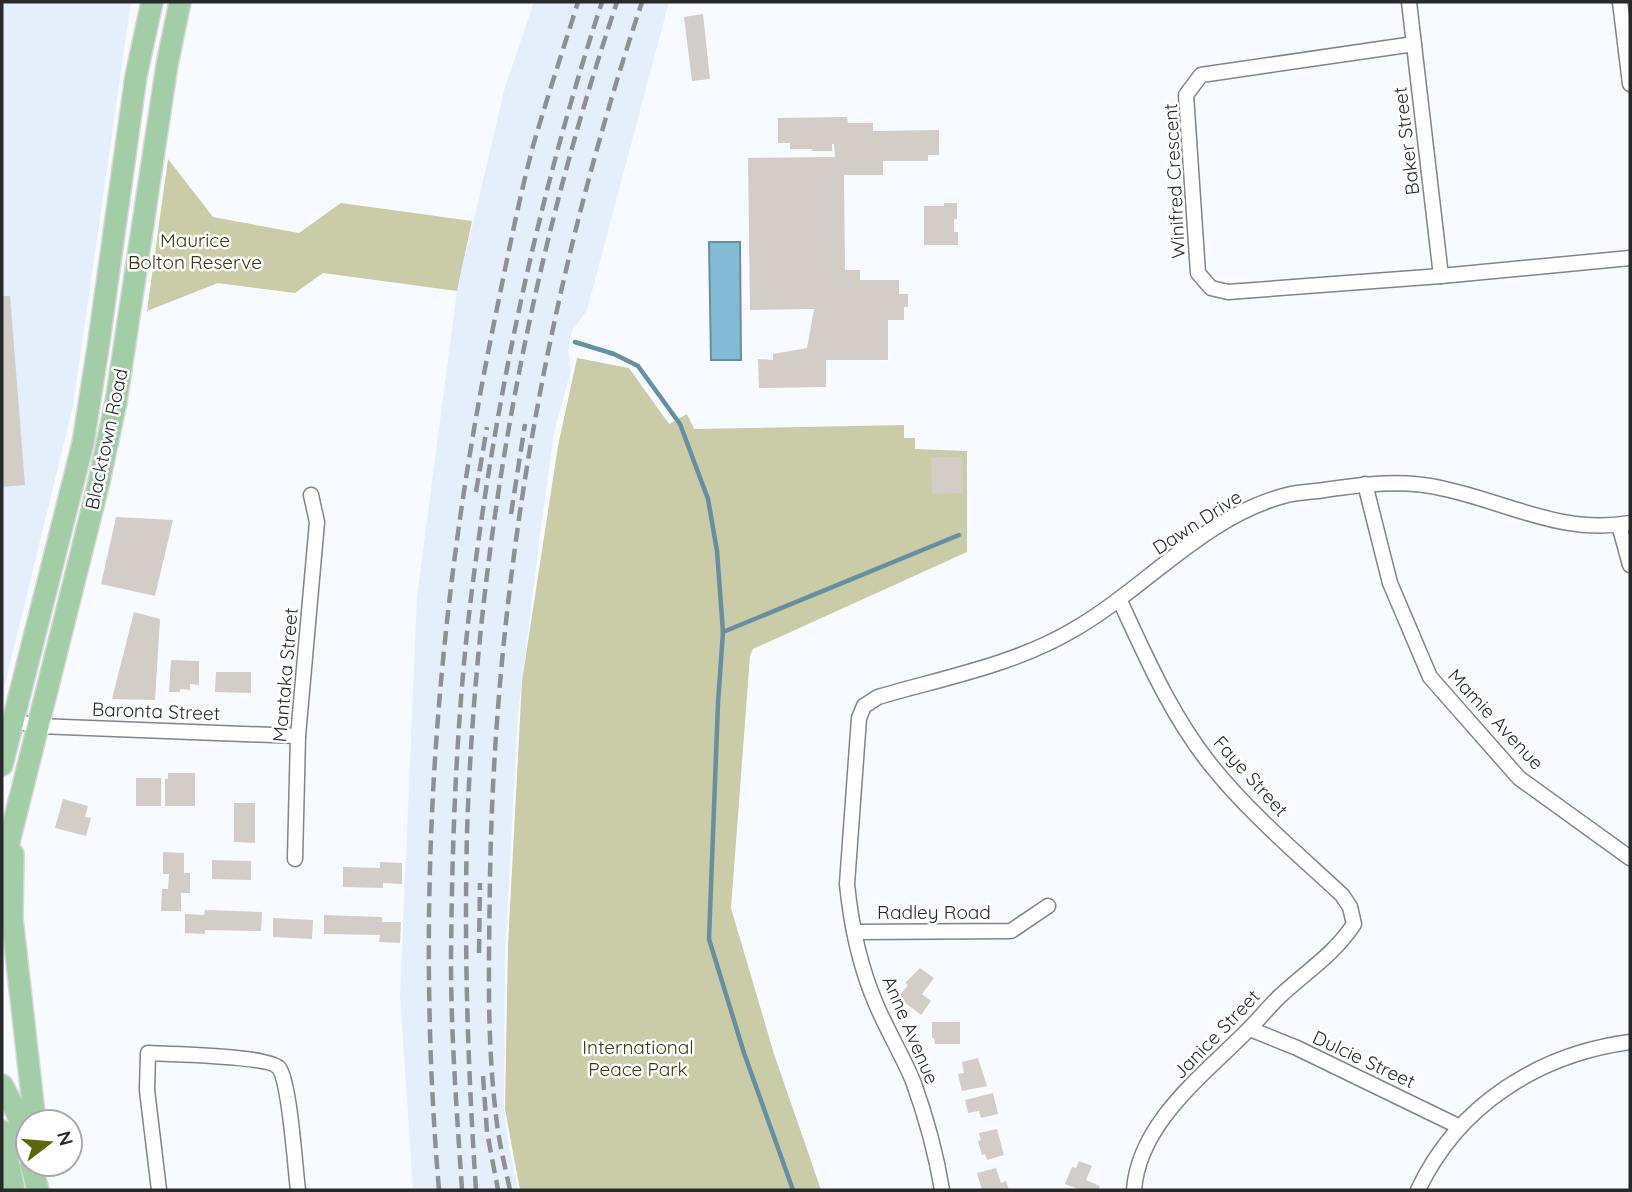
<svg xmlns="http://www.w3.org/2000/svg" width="1632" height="1192" viewBox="0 0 1632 1192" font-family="Quicksand,sans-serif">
  <rect width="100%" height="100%" fill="#f7fbff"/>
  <g fill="#e5effc">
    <path d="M 2,2 L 131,2 L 73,406 L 2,696 Z"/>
    <path d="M 534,2 L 669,2 L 587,310 L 572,331 L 568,348 L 571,370 L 554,433 L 542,520 L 518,713 L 505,954 L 504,1108 L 508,1142 L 518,1190 L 413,1190 L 400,996 L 417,596 L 457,291 L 505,87 Z"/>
  </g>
  <g fill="#c9cca6">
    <path d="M 168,159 L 213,217 L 299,233 L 341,203 L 472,221 L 457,291 L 323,273 L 295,293 L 218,283 L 147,311 Z"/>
    <path d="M 577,358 L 629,368 L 669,424 L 687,414 L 694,429 L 904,425 L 904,438 L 915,438 L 915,449 L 967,451 L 967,552 L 753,649 L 750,656 L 731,908 L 774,1054 L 821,1190 L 520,1190 L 505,1109 L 508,945 L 522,681 L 558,446 Z"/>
  </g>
  <path fill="#84bbd4" stroke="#688fa1" stroke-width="2" d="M 709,242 L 740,242 L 741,360 L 711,360 Z"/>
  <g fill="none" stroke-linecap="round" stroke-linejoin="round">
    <g stroke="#688fa1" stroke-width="4.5">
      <path d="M 575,342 L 614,354 L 638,366 L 680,424 L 708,499 L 717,551 L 723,632 L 718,703 L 709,939 L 744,1053 L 793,1190"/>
      <path d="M 723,632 L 959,535"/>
    </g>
  </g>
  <g fill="#d3cdc7">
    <path d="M 703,14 L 710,79 L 692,81 L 684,17 Z"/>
    <path d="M 847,117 L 848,123 L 873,123 L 873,131 L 939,130 L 939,155 L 928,155 L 928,161 L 883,161 L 883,175 L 844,175 L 845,270 L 860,270 L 860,280 L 899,280 L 899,294 L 908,294 L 908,307 L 904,307 L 904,320 L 888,320 L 888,360 L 826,360 L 826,387 L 759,388 L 758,359 L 773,360 L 773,354 L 807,348 L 814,309 L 750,310 L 748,158 L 835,157 L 834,144 L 832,144 L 832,151 L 812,151 L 812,149 L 790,149 L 790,143 L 778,143 L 778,118 Z"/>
    <path d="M 944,203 L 957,203 L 957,219 L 954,219 L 954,232 L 958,232 L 958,245 L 924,245 L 924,206 L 944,206 Z"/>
    <path d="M 2,296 L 10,296 L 25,485 L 2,487 Z"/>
    <path d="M 931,457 L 962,457 L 963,493 L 932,494 Z"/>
    <path d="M 116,517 L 173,520 L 155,596 L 101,584 Z"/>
    <path d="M 134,612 L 160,619 L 155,700 L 112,699 Z"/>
    <path d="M 171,660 L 199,661 L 199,685 L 190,684 L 190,690 L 180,689 L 180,692 L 169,692 Z"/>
    <path d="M 216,672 L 251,672 L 251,693 L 215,692 Z"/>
    <path d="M 168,773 L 195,773 L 195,806 L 165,806 L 165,779 L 168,779 Z"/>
    <rect x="136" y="778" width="25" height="28"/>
    <path d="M 63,799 L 88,806 L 85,817 L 91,818 L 86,836 L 55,828 Z"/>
    <path d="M 234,803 L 255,803 L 255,843 L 234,842 Z"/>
    <path d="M 163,852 L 184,853 L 184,873 L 190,873 L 190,893 L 181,893 L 181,911 L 161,911 L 162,889 L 168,889 L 169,874 L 163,874 Z"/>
    <path d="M 212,860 L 251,861 L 251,880 L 212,879 Z"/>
    <path d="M 380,862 L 402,863 L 402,884 L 383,883 L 383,888 L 343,887 L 343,867 L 380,868 Z"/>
    <path d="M 205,910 L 262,912 L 261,931 L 205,930 L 205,934 L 185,933 L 185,914 L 204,915 Z"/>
    <path d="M 324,915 L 382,917 L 382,922 L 401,922 L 400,943 L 379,942 L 380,935 L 324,934 Z"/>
    <path d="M 273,918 L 313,920 L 312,939 L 273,937 Z"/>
    <path d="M 920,968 L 934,978 L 922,994 L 931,1001 L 921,1015 L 898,997 L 908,985 L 905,983 Z"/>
    <path d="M 932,1022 L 960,1022 L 960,1044 L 935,1044 L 934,1038 L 932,1038 Z"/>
    <path d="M 978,1058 L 987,1086 L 962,1091 L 958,1074 L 964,1073 L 962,1062 Z"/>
    <path d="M 993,1093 L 998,1114 L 981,1118 L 979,1111 L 968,1113 L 965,1100 Z"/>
    <path d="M 997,1129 L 1004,1155 L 987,1160 L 985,1154 L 982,1155 L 978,1141 L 981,1140 L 979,1133 Z"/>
    <path d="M 1079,1161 L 1092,1166 L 1086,1180 L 1100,1186 L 1098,1190 L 1081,1190 L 1065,1184 L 1072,1167 L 1076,1168 Z"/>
    <path d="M 996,1168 L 1001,1183 L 1006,1181 L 1009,1190 L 982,1190 L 977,1173 Z"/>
  </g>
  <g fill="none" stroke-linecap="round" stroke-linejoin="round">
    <defs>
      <g id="street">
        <path d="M 1409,2 L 1441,276"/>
        <path d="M 1620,2 L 1630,84"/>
        <path d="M 1414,44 L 1201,75 L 1186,95 L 1198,273 L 1211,288 L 1228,292 L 1441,276 L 1630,258"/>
        <path d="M 1365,484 L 1390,583 L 1430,677 L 1519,778 L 1630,858"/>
        <path d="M 1619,525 L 1630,565"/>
        <path d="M 1120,601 C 1146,657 1171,715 1210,764 C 1248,812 1297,853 1342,895 L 1350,907 L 1354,924 C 1334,955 1304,973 1278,998 C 1268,1008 1259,1019 1249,1029 C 1205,1074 1139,1122 1134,1190"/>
        <path d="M 14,721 L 38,726 L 298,736"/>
        <path d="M 295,859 L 298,736 L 317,522 L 311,495"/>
        <path d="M 855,932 L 1011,931 L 1048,906"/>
        <path d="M 1250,1029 L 1297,1048 L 1460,1127"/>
        <path d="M 159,1190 L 147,1090 L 148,1053 C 169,1054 270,1056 279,1068 C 290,1083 295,1168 298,1190"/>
        <path d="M 942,1190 C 936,1153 926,1117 913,1081 C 902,1055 887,1030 876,1004 C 860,967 851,924 847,884 L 859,718 L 864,706 L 878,697 C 942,678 1014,665 1073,630 C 1145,589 1204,516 1287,495 C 1299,492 1312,492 1324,490 C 1365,484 1404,479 1445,489 C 1509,503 1563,535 1630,523"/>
        <path d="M 1418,1190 C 1458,1105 1539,1054 1630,1042"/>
      </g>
      <g id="primary">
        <path d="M 2,765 L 83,443 L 98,348 L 136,76 L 152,2"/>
        <path d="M 13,854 L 12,918 L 35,1122"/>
        <path d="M 2,870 L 99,482 L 116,402 L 167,65 L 180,2"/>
        <path d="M 2,1085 L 17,1113 L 28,1151"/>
        <path d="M 2,1131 L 14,1190"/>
        <path d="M 31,1164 L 38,1190"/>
      </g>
    </defs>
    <use href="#street" stroke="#80848b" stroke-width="17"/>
    <use href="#primary" stroke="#d8d8d9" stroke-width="24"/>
    <use href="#street" stroke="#fff" stroke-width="14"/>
    <use href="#primary" stroke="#a3cda6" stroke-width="21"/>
    <g stroke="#8e9194" stroke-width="4.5" stroke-dasharray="14 7" stroke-linecap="butt">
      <path d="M 476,492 L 487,427"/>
      <path d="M 511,514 L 525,424"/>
      <path d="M 479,953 L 480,883"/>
      <path d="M 483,1076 L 487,1132 L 498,1190"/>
      <path d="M 439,1190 C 414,898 436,604 495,318 C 507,260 518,203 533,146 C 547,98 563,50 578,2"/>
      <path d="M 462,1190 C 457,1114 451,1037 451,961 C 452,832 457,702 474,574 C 499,380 541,187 602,2"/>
      <path d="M 476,1190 C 468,1071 464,953 467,833 C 476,553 527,268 617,2"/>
      <path d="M 510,1190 C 506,1171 501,1151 498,1131 C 486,1047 489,961 490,877 C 495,580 548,283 642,2"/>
    </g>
  </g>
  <g text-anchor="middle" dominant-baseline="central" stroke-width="5" stroke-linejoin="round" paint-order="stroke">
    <g font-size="19" fill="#27292b" stroke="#fff">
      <text transform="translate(1406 141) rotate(-97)">Baker Street</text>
      <text transform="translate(1174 181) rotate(-93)">Winifred Crescent</text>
      <text transform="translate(106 439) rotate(-78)">Blacktown Road</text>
      <text transform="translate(1197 522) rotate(-33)">Dawn Drive</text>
      <text transform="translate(285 675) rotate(-85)">Mantaka Street</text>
      <text transform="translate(156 711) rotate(2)">Baronta Street</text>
      <text transform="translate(1496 719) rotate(47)">Mamie Avenue</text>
      <text transform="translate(1251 776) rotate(48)">Faye Street</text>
      <text x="934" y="912">Radley Road</text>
      <text transform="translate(911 1030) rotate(67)">Anne Avenue</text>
      <text transform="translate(1216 1034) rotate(-46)">Janice Street</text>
      <text transform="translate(1364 1059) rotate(25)">Dulcie Street</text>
    </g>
    <g font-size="19" fill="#363810" stroke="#fff">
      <text x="195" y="240">Maurice<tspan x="195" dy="22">Bolton Reserve</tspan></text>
      <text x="638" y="1047">International<tspan x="638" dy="22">Peace Park</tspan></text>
    </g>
  </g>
  <rect width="1632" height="1192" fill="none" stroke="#27292b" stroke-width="7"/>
  <g transform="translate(49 1143) rotate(74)"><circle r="33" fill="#ffffff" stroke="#a9a9aa" stroke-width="2"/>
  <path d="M0-5L12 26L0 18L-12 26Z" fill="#5e6708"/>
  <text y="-10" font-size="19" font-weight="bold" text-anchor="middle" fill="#27292b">N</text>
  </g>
</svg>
